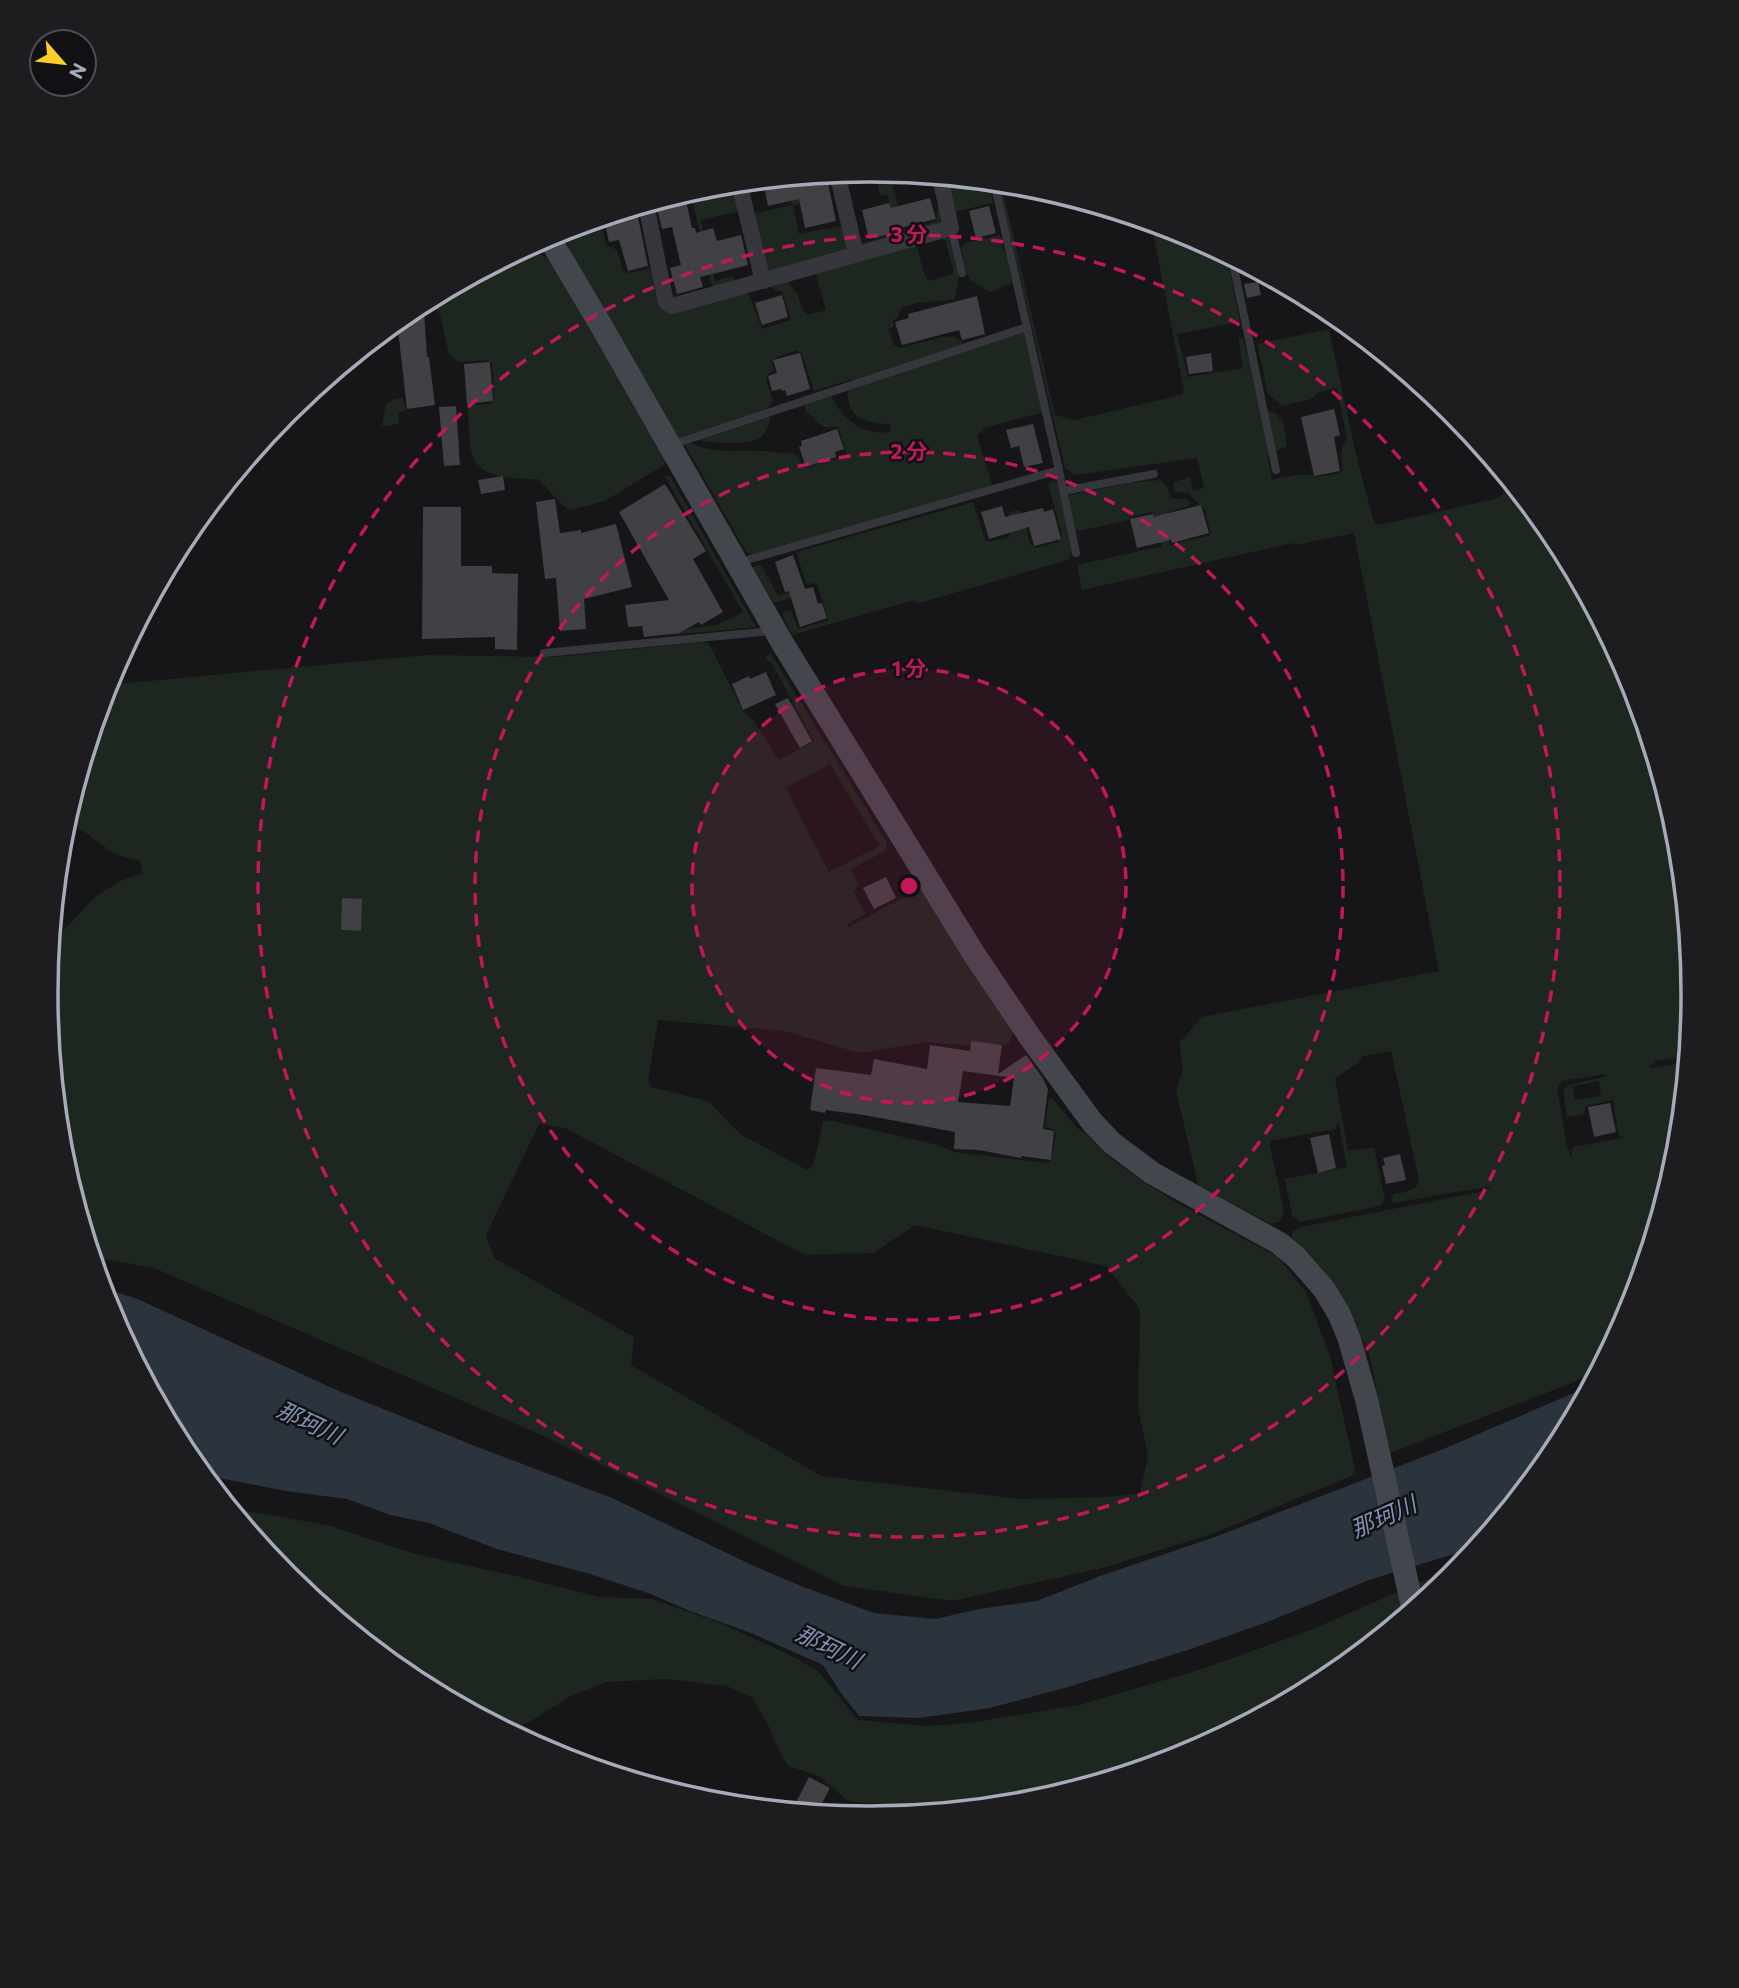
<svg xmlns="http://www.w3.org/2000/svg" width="1739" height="1988" viewBox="0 0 1739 1988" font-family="Commissioner,'Noto Sans JP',sans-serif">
  <rect width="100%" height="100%" fill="#161618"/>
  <g fill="#1d261f" fill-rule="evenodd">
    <path d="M 913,174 L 926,176 L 892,184 L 904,228 L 907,230 L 936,221 L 938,207 L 942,222 L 939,226 L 863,246 L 863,243 L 895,234 L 898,231 L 887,195 L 880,196 L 877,181 Z"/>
    <path d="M 787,178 L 794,191 L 834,183 L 834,186 L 817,189 L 817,199 L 793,206 L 799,234 L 842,226 L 847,245 L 844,252 L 769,272 L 752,214 L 792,205 Z"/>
    <path d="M 968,180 L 989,182 L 993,203 L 954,212 L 947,185 Z"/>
    <path d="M 735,183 L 741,211 L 701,220 L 715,281 L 733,276 L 734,281 L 713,289 L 690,191 L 709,186 Z"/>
    <path d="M 998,183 L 1001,183 L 1055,415 L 1075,420 L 1181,395 L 1184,391 L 1151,223 L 1185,233 L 1227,255 L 1230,268 L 1226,270 L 1230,270 L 1240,322 L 1177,334 L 1188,377 L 1243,368 L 1239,342 L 1239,338 L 1243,338 L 1262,410 L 1275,413 L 1283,422 L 1287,446 L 1267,456 L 1272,480 C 1283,478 1297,474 1308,475 C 1320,476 1331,477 1343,471 C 1342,460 1338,448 1347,440 L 1337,388 L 1319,392 L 1311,399 L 1282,406 L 1268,394 L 1257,344 L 1329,329 L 1358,463 L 1374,522 L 1379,525 L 1499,498 L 1506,491 L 1503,473 L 1555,537 L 1631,679 L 1678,834 L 1693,994 L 1687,1055 L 1654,1061 L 1650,1068 L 1687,1062 L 1678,1155 L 1631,1310 L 1599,1369 L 1572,1383 L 1390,1453 L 1369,1354 L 1351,1313 L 1325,1272 L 1291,1237 L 1293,1231 L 1301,1227 L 1484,1191 L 1492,1186 L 1393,1203 L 1391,1200 L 1394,1194 C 1404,1192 1417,1192 1419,1180 L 1391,1051 L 1363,1056 L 1358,1063 L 1335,1078 L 1348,1151 L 1374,1147 L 1385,1200 L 1380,1206 L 1300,1222 L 1292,1216 L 1285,1179 L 1347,1167 L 1338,1120 L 1336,1129 L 1269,1141 L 1284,1211 L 1280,1221 L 1271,1224 L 1198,1185 L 1176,1090 L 1183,1070 L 1179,1043 L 1202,1017 L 1439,971 L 1354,533 L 1295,545 L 1293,543 L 1082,590 L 1077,565 L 1162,546 L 1152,512 L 1129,517 L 1129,520 L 1079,531 L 1075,529 L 1068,496 C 1083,493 1151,477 1161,481 C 1167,485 1170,494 1173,499 L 1187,499 L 1190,503 L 1189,506 C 1160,513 1161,516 1170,545 L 1211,535 L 1205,510 L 1188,493 L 1175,492 L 1173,487 L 1174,482 L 1190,477 L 1193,491 L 1204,488 L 1197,458 L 1076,475 L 1065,469 ZM 1607,1074 L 1607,1076 L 1568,1085 L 1563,1091 L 1567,1117 L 1583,1115 L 1586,1106 L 1613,1100 L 1618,1133 L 1622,1138 L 1573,1147 L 1571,1158 L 1567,1146 L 1557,1087 L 1562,1081 ZM 1599,1081 L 1601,1096 L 1575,1100 L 1573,1086 Z"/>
    <path d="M 600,219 L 606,245 L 617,250 L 623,271 L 629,273 L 652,268 L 662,304 L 746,290 L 752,302 L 762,329 L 791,320 L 782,291 L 774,290 L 771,283 L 787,279 C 790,285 794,289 797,294 C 801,303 800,309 808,315 L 826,310 L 815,271 L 916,242 L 923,270 L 928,281 L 953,274 L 953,268 L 945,240 L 940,238 L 941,235 L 949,238 L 959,276 L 955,299 L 917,303 L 902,307 L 897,318 L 893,321 L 894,327 L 888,329 L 894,345 L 900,348 L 943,337 L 954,336 L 970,348 L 1021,332 L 1024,333 L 1042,410 L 1040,413 L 984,428 L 977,436 L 992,484 L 990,488 L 756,554 L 747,553 L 685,445 L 691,443 C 713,454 735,450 759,451 C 771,451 782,453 794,454 C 800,458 801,466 807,468 L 847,455 L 838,427 L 823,427 L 806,411 L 804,405 L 831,396 C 842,419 863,436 890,432 L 891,425 C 867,422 846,420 848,390 L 859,387 L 853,379 L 814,391 L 802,354 L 797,350 L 775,358 L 772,362 L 774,371 L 768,374 L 766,379 L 773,401 L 768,409 L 681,439 L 677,437 L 573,260 L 563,230 Z"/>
    <path d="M 1000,235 L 1003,250 L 1006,253 L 1012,283 L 991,292 C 964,280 967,276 961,248 L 965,243 Z"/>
    <path d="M 532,245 L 538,254 L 549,258 L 667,455 L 664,465 L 605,501 L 570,510 C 559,505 548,488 538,479 C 516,478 484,481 473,457 C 468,445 469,421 468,407 L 469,405 L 491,404 L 494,399 L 492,363 L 486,360 L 459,362 L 449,355 L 440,315 L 435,308 L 435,296 Z"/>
    <path d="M 403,398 L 406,411 L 398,412 L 399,424 L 382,426 L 386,404 L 394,399 Z"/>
    <path d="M 771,416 C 769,423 767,431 762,436 C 750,447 715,443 700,440 Z"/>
    <path d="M 670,476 L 756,627 L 670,635 L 670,631 L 717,625 L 743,612 L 665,477 Z"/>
    <path d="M 1052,481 L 1058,483 L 1073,552 L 1068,560 L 919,603 L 914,600 L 792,635 L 782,613 L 791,610 L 798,629 L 829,620 L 817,584 L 806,583 L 796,552 L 973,502 L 985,539 L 989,542 L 1009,537 L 1012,530 L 1008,516 L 1010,512 L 1019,510 L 1022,512 L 1030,544 L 1036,548 L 1058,542 L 1062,534 L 1048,485 Z"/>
    <path d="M 761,565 L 778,596 L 792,591 L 793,597 L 774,603 L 752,567 Z"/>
    <path d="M 703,642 L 709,644 L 743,711 L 753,720 L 779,760 L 814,741 L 771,662 L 766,660 L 766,655 L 771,654 L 887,843 L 885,851 L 851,869 L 858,884 L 854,892 L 866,914 L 847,924 L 849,927 L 921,888 L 1014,1030 L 1009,1043 L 1006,1044 L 965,1045 L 925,1042 L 860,1053 L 784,1031 L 658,1020 L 648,1081 L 651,1087 L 708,1101 L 740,1134 L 807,1170 L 813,1166 L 823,1122 L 829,1120 L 938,1145 L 954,1152 L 1048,1163 L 1051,1161 L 1056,1134 L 1053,1129 L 1045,1127 L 1049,1097 L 1052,1098 L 1077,1128 L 1084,1132 L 1110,1158 L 1139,1179 L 1177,1203 L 1278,1257 L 1306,1292 L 1330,1356 L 1356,1474 L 1212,1534 L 1106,1567 L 953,1601 L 844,1586 L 546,1437 L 154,1268 L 92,1257 L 61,1154 L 46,994 L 50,945 L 94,898 L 120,881 L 142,873 L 140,861 L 116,855 L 75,825 L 65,821 L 106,685 L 427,655 L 557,657 ZM 830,764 L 880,846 L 829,872 L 786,788 ZM 539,1124 L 565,1128 L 805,1255 L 873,1253 L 915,1225 L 1106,1266 L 1140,1309 L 1138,1408 L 1148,1456 L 1140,1493 L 1108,1497 L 1021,1499 L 821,1476 L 631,1365 L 634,1337 L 494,1258 L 486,1235 Z"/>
    <path d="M 230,1508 L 327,1525 L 415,1554 L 516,1576 L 599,1597 L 652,1599 L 720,1623 L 796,1658 L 819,1672 L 858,1720 L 927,1726 L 970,1723 L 1079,1705 L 1202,1669 L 1313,1629 L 1420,1582 L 1460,1567 L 1452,1577 L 1327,1679 L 1184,1755 L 1030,1802 L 909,1814 L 908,1811 L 902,1805 L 851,1802 L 844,1798 L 821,1777 L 789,1766 L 781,1755 L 769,1727 L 753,1698 L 727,1686 L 666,1679 L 606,1682 L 569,1697 L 531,1721 L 508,1730 L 411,1679 L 287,1576 Z"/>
  </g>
  <path fill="#2b333d" d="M 102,1288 L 135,1298 L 341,1392 L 480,1448 L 612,1498 L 756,1567 L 806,1588 L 874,1613 L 935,1619 L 979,1609 L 1037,1601 L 1100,1576 L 1215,1537 L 1441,1450 L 1590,1386 L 1554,1452 L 1484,1538 L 1454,1554 L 1369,1580 L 1270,1621 L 1191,1649 L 1068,1687 L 990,1708 L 919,1718 L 859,1716 L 841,1693 L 823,1665 L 751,1633 L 690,1611 L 648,1593 L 590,1574 L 497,1549 L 429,1523 L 390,1515 L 347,1499 L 286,1491 L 209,1476 L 194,1464 L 184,1451 L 108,1309 Z"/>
  <g fill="#404045" fill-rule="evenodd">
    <path d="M 826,174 L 836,221 L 805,228 L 799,199 L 768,206 L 763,180 Z"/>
    <path d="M 930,198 L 936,219 L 896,229 L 897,232 L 869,239 L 862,210 L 889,203 L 891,208 Z"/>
    <path d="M 686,200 L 692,228 L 695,228 L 696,233 L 713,228 L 717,241 L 741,235 L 748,265 L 700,277 L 703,287 L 677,294 L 670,268 L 681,265 L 672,227 L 662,229 L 657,207 Z"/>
    <path d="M 989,206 L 996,233 L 976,238 L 969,211 Z"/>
    <path d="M 637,212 L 648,266 L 628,271 L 619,240 L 609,242 L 604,219 Z"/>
    <path d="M 1258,282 L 1261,295 L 1247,298 L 1244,284 Z"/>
    <path d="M 782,295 L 788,317 L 762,325 L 755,303 Z"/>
    <path d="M 977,296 L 985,334 L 962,340 L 959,330 L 902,345 L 895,322 L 909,318 L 908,314 Z"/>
    <path d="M 424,311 L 427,357 L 429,357 L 435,405 L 407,409 L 397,321 L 408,312 Z"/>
    <path d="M 800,353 L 810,389 L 787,396 L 785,390 L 782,391 L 781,389 L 772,391 L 768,376 L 777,373 L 773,360 Z"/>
    <path d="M 1211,353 L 1213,371 L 1189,374 L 1186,357 Z"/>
    <path d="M 490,362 L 493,401 L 467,404 L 464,364 Z"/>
    <path d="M 456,406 L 460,465 L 444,466 L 439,407 Z"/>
    <path d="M 1334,409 L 1340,435 L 1334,437 L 1340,471 L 1314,476 L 1301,417 Z"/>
    <path d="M 1033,424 L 1043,463 L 1024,467 L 1019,446 L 1011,448 L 1006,430 Z"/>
    <path d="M 837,429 L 844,449 L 835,452 L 836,457 L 806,467 L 799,447 L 802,446 L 801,441 Z"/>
    <path d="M 503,476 L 505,490 L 481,494 L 478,480 Z"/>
    <path d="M 665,484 L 706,551 L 693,559 L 723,612 L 701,625 L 699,622 L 679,633 L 644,637 L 642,626 L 628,627 L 625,605 L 669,600 L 619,512 Z"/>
    <path d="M 555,499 L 560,533 L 581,530 L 581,533 L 616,524 L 632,587 L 584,599 L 586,629 L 560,631 L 556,578 L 545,579 L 536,502 Z"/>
    <path d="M 1201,505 L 1209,533 L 1172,543 L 1171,540 L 1137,548 L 1130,519 L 1153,514 L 1153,517 Z"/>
    <path d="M 1002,506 L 1005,517 L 1043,508 L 1044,512 L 1053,509 L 1061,539 L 1034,546 L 1029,527 L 989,539 L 981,512 Z"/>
    <path d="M 423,507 L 461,507 L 461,566 L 492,566 L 492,573 L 518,574 L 517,650 L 495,649 L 495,637 L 422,639 Z"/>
    <path d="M 793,555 L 805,589 L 813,587 L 818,604 L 822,603 L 827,618 L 800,627 L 789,591 L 785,592 L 775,562 Z"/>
    <path d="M 766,672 L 776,695 L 743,710 L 732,684 L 749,676 L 750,679 Z"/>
    <path d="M 788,698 L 812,741 L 800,748 L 775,704 Z"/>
    <path d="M 886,877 L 896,898 L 874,909 L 863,888 Z"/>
    <path d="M 342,898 L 362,899 L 361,931 L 341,930 Z"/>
    <path d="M 971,1041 L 1002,1045 L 998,1074 L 1026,1055 L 1042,1077 L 1048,1089 L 1043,1129 L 1054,1131 L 1051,1160 L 1021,1156 L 1021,1158 L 979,1150 L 954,1149 L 955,1132 L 864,1115 L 826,1110 L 825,1113 L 810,1110 L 816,1068 L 871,1075 L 874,1059 L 927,1069 L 930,1045 L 970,1051 ZM 963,1071 L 1014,1078 L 1010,1106 L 958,1102 Z"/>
    <path d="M 1610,1103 L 1616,1132 L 1594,1137 L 1588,1107 Z"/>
    <path d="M 1329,1134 L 1336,1168 L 1318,1173 L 1310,1138 Z"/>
    <path d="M 1400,1154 L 1406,1180 L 1386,1184 L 1382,1166 L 1385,1165 L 1383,1158 Z"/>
    <path d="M 809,1777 L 830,1788 L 817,1813 L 805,1812 L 794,1806 Z"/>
  </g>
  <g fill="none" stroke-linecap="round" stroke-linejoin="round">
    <g stroke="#36373d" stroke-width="8">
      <path d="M 951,228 L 962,273"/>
      <path d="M 1232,258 L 1276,470"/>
      <path d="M 671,445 L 1027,327"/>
      <path d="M 1059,470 L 1076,553"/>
      <path d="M 1063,491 L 1154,474"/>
      <path d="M 740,562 L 1059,470 L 994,182"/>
      <path d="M 544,653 L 771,631"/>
    </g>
    <g stroke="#36373d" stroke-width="16">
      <path d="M 837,173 L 856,254"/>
      <path d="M 739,183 L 763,281"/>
      <path d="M 646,205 L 666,302 L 672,306 L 951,228 L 940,177"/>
    </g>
    <path stroke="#44464d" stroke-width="23" d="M 548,236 L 602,327 L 783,644 L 974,954 L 1030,1037 L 1092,1122 L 1112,1143 L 1152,1173 L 1279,1243 L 1296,1257 L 1324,1289 L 1339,1314 L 1349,1338 L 1367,1401 L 1413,1609"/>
  </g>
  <circle cx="909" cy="886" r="217" fill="#c2185b" fill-opacity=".12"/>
  <g fill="none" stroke="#c2185b" stroke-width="3.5" stroke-dasharray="12 9">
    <circle cx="909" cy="886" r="217"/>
    <circle cx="909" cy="886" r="434"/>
    <circle cx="909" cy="886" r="651"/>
  </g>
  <g text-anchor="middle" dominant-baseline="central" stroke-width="5" stroke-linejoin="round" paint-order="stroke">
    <g font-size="23" font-style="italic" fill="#7c94b6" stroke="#111113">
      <text transform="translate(310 1422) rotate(25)">那珂川</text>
      <text transform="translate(1383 1516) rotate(-24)">那珂川</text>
      <text transform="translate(829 1646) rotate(26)">那珂川</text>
    </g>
  </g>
  <path d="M0 0H1739V1988H0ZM869 182H870A811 811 0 0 1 1681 993V995A811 811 0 0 1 870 1806H869A811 811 0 0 1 58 995V993A811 811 0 0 1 869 182Z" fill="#1d1d20" fill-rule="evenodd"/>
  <path fill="none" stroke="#a7aab9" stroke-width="3.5" d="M869 182H870A811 811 0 0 1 1681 993V995A811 811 0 0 1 870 1806H869A811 811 0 0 1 58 995V993A811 811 0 0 1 869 182Z"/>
  <circle cx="909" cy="886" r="10" fill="#c2185b" stroke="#111113" stroke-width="3.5"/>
  <g font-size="21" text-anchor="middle" font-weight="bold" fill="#c2185b" stroke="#111113" stroke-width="5" stroke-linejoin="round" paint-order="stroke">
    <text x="909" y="242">3 分</text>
    <text x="909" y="459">2 分</text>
    <text x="909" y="676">1 分</text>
  </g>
  <g transform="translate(63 63) rotate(118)"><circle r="33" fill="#111113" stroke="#4d4e55" stroke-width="2"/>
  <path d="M0-5L12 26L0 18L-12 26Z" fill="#fdcd28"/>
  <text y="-10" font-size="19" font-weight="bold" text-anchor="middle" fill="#a7aab9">N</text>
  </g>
</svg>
